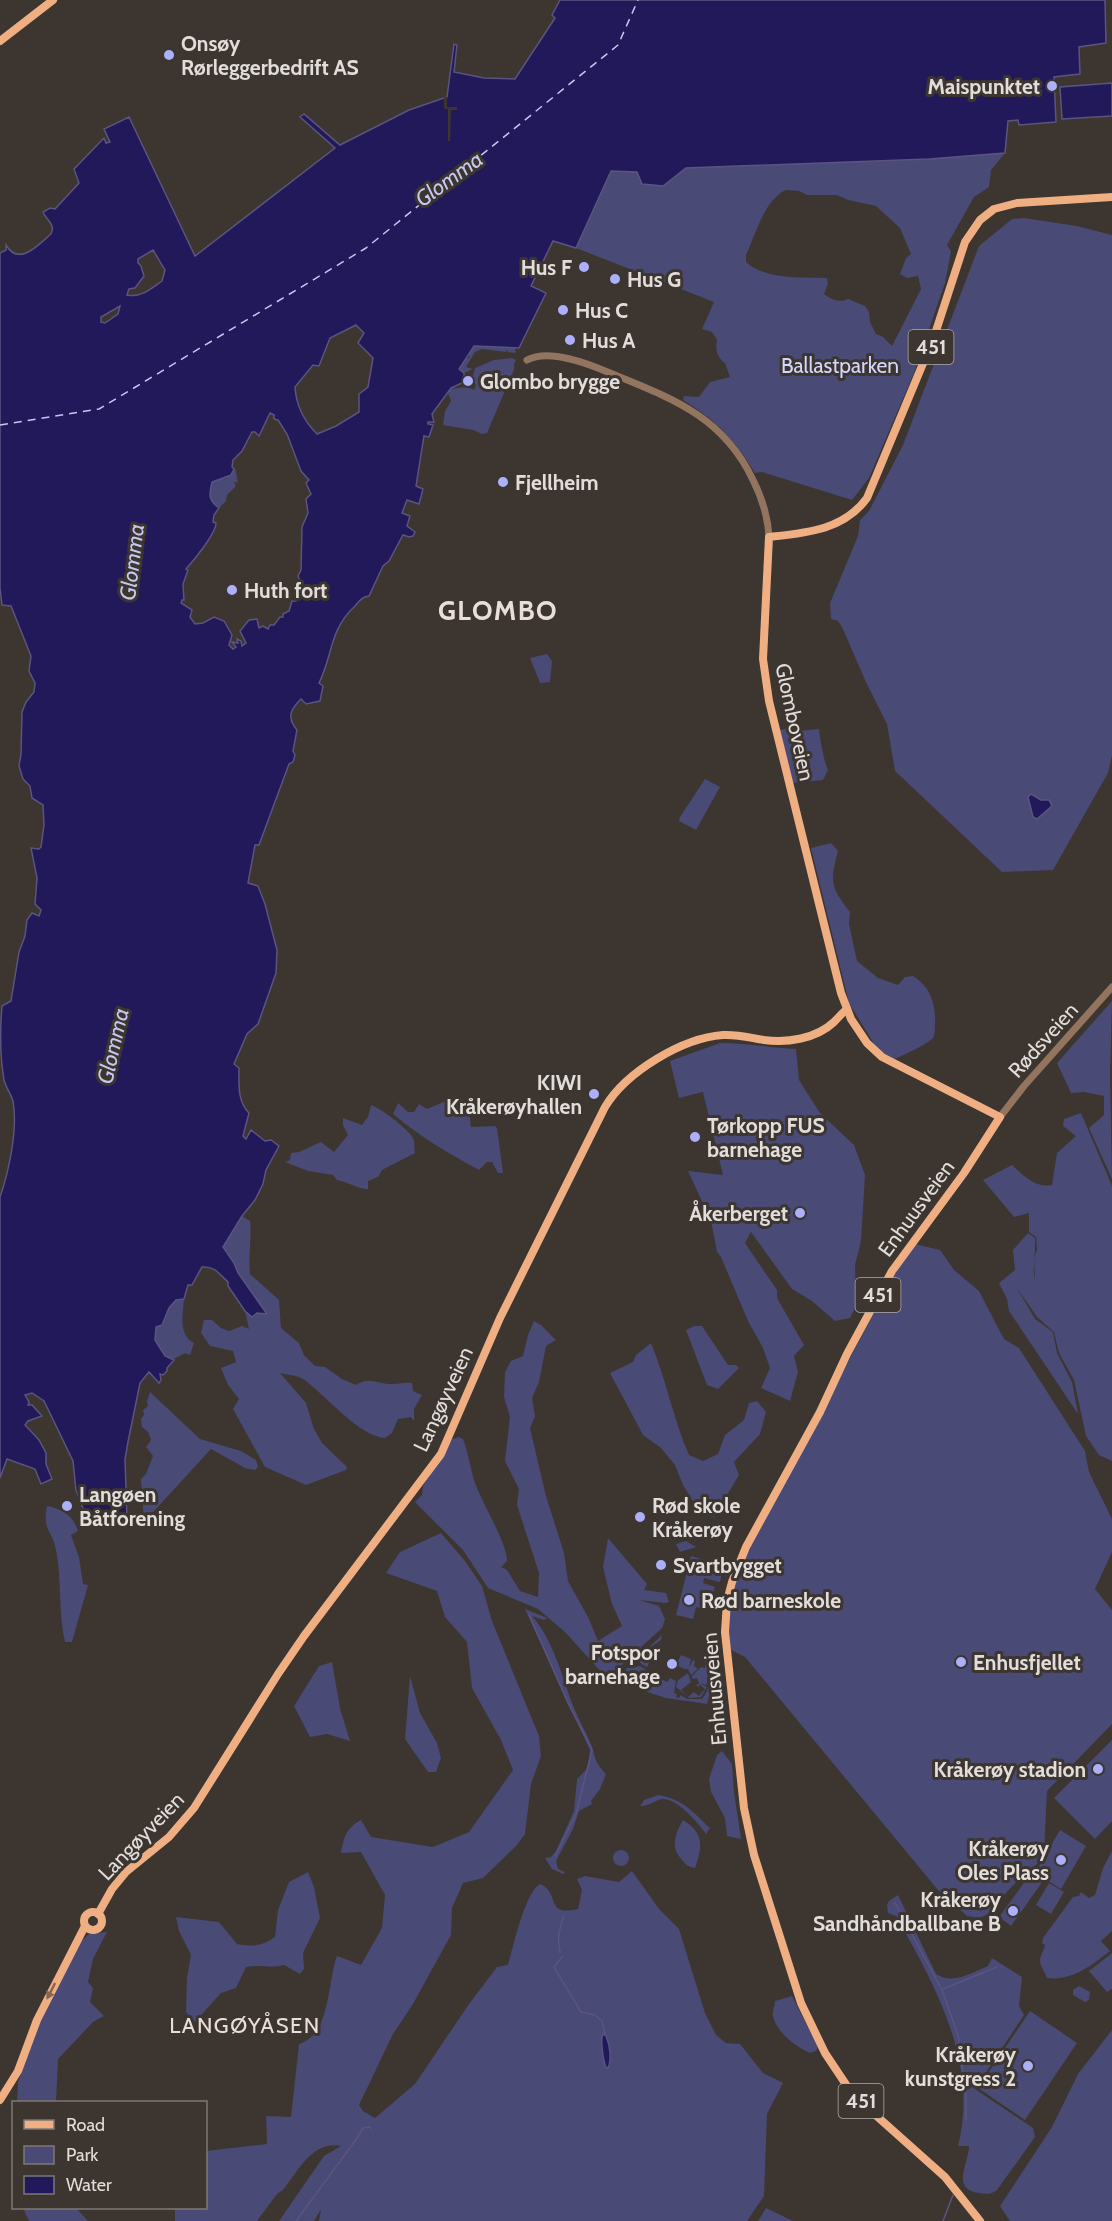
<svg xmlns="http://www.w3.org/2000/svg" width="1112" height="2221" viewBox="0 0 1112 2221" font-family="Cabin,sans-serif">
  <rect width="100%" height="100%" fill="#3c3530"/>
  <g fill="#494a75" fill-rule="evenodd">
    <path d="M 1005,153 L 991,170 L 989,187 L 974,197 L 947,245 L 951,251 L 945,283 L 914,373 L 869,478 L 852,500 L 762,472 L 755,473 C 735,440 717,421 683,400 L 684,396 L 699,397 L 710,382 L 730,377 L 725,363 C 717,358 715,348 717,340 L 712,332 L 702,329 L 714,302 L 576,248 L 611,171 L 638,172 L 663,186 L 685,168 L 929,159 ZM 786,190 L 799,191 L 807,195 L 837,195 L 848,200 L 876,206 L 900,228 L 911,254 L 906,258 L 900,274 L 907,278 L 918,276 L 921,289 L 892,346 L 883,337 L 876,334 L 870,322 L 869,312 L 865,306 L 848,299 C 839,303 832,300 824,294 L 828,284 L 827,278 C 802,277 765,280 746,262 L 746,255 C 756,234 764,200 786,190 Z"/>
    <path d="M 1024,218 L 1077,226 L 1112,235 L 1112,756 L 1108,773 L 1053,870 L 1002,872 L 895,771 L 887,724 L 865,680 L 842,627 L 838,621 L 831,619 L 830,603 L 858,536 L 860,520 L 869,511 L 903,445 L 979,246 L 1012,219 Z"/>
    <path d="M 474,346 L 515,348 L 516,353 L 508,352 L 507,350 L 506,352 L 482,349 L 475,352 L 466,367 L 473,369 L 464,373 L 459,370 L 466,358 L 467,359 L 470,356 L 468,354 Z"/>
    <path d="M 512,358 L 516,360 L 514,364 L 514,370 L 487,433 L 482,434 L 473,430 L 443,425 L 445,411 L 451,401 L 448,393 L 450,389 L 467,387 L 474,390 L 476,385 L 472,380 L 475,368 L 494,360 Z"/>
    <path d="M 235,468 L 238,482 L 234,482 L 236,486 L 227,495 L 226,501 L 219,508 C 208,500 209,495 212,482 L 218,479 L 226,478 Z"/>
    <path d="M 547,654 L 552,661 L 550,682 L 540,683 L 530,658 Z"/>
    <path d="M 792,727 L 799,731 L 819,729 C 820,740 824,761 828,770 L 823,780 L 793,783 L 780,730 Z"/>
    <path d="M 705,779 L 720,787 L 696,830 L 679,821 L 680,817 Z"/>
    <path d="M 831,843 L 838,851 C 830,882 830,886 850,912 L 849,924 L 857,961 L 878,978 L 898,985 L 905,977 L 913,976 C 930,986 936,1004 935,1024 C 935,1028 935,1034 933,1038 C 929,1043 899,1058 891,1060 L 876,1047 L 849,1003 L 811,848 Z"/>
    <path d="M 1112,1001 L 1110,1074 L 1112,1179 L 1089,1128 L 1104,1115 L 1104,1096 L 1084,1092 L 1071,1093 L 1057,1063 Z"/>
    <path d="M 720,1043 C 745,1043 770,1048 796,1049 L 799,1080 L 820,1113 L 854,1145 L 865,1175 L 861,1241 L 855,1265 L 856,1306 L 850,1318 L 835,1321 L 812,1301 L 792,1289 L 751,1232 L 745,1243 L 777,1290 L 777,1298 L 804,1345 L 794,1356 L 798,1372 L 790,1401 L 761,1388 L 770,1368 L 763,1348 L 748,1321 L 721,1257 L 717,1252 L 711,1221 L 688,1171 L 723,1175 L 703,1092 L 679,1098 L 670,1061 Z"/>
    <path d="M 455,1097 L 468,1103 L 471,1127 L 495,1126 L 497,1128 L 503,1173 L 498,1173 L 492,1162 L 487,1162 L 479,1170 C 448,1153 420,1137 393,1114 L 398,1103 L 408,1112 L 414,1112 L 419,1104 L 427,1109 Z"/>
    <path d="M 371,1105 C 381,1108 408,1129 413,1138 C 415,1141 414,1149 415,1153 L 382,1170 L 378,1177 L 368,1181 L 368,1189 C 358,1189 348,1182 337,1180 L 333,1175 L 308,1171 L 285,1162 L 290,1160 L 291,1153 L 299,1152 L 321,1142 L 334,1152 L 348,1135 L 343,1125 L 343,1118 L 362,1125 L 368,1117 Z"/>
    <path d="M 1081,1113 L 1112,1186 L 1112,1461 L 1099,1455 L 1086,1436 L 1074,1380 L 1059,1353 L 1054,1332 L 1037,1317 L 1017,1288 L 1035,1319 L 1053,1332 L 1057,1353 L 1072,1382 L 1078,1414 L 1009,1311 L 1007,1299 L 999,1283 L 1015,1270 L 1013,1250 L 1028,1233 L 1035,1238 C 1036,1253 1032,1267 1035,1281 L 1034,1258 L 1037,1250 L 1036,1237 L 1029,1232 L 1029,1213 L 1014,1217 L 983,1180 L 1012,1165 C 1024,1176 1035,1188 1052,1185 L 1057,1153 L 1076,1136 L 1063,1126 L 1064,1119 Z"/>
    <path d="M 242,1216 L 250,1221 C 252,1239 248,1256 250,1274 L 279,1300 L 281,1328 L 299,1343 L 304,1355 L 315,1366 L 325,1367 L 342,1379 L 356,1385 C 369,1376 377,1384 391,1384 C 398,1384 404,1382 412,1383 L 413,1391 L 422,1395 L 414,1409 L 414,1421 L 411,1417 L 398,1419 L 392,1433 L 385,1438 C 358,1436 326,1395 303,1379 C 297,1375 287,1375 280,1373 L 306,1403 L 314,1429 L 322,1443 L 347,1467 L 346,1470 L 306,1485 L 265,1467 L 233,1409 L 239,1399 L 228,1385 L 221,1368 L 236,1362 L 233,1351 L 210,1346 L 201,1333 L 204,1320 L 212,1320 L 221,1328 L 229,1331 L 242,1326 L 249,1329 L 245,1311 L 252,1317 L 257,1313 L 265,1314 L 238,1273 L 234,1263 L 223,1246 Z"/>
    <path d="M 915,1244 L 940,1250 L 954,1270 L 979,1291 L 1004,1339 L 1019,1348 L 1085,1451 L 1089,1472 L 1112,1519 L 1112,1552 L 1095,1589 L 1112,1610 L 1112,1724 L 1047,1791 L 1044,1852 L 1037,1864 L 1027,1871 L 1002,1897 L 991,1913 L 979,1918 L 967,1916 L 938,1890 L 745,1657 L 729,1649 L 727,1622 L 737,1570 L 904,1257 Z"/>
    <path d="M 184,1299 C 183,1314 178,1335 194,1343 L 190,1355 L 185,1353 L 174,1359 L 165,1356 L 155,1340 L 156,1327 L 162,1325 L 169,1308 L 176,1300 Z"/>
    <path d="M 534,1321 L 541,1325 L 556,1340 L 546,1346 L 539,1382 L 532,1398 L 535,1416 L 530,1428 L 546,1496 L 564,1553 L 568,1581 L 588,1617 L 598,1641 L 622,1626 L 612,1604 L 603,1567 L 608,1538 L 647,1584 L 644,1590 L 666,1593 L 669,1602 L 665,1603 L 639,1600 L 659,1606 L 665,1619 L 662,1628 L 612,1674 L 602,1673 L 565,1632 L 538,1609 L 488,1588 L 463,1550 L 415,1502 L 422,1495 L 423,1486 L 452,1439 L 459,1437 L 463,1439 C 468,1452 470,1466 474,1480 C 481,1502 507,1542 507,1561 L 501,1567 L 507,1570 L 520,1591 L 538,1597 L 539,1573 L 517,1505 L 519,1489 L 505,1461 L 510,1417 L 504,1397 L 505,1372 L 511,1361 L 523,1356 L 528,1335 Z"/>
    <path d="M 694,1326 L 702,1326 L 728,1365 L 736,1365 L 739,1368 L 718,1389 L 707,1385 L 686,1330 Z"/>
    <path d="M 651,1343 C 666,1379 673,1418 689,1455 L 703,1461 L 718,1454 L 725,1435 L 744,1420 L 749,1403 L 757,1401 L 766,1412 L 760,1434 L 734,1462 L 739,1475 L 714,1517 L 700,1513 L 683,1485 L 675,1465 L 661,1448 L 643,1435 L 610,1373 L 633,1362 L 636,1355 Z"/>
    <path d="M 150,1392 L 200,1439 L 241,1451 L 256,1460 L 258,1467 L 255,1470 L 245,1468 L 211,1449 L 144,1522 L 141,1479 L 146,1474 L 153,1456 L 146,1447 L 151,1440 L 148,1432 L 142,1427 L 141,1419 L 144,1415 L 143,1410 L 148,1406 L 147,1401 Z"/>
    <path d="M 47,1506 C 62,1509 73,1515 78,1531 L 71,1535 L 79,1557 L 83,1584 L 88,1585 L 72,1642 L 65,1642 C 58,1612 62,1580 56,1550 C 52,1529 42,1531 47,1506 Z"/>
    <path d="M 441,1533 L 465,1561 L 482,1586 L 492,1621 L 539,1736 L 541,1756 L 531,1784 L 525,1834 L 517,1845 L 483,1878 L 463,1883 L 452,1908 L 451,1935 L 413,2004 L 393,2034 L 359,2105 L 363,2111 L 375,2118 L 415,2084 L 469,2004 L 497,1967 L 508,1965 C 513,1947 525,1892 540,1884 C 561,1893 544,1917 578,1909 L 582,1890 L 577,1879 L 585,1876 L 619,1882 L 632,1871 L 659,1909 L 679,1929 L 705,2013 L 716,2035 L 726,2043 L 740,2044 L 763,2073 L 783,2083 L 767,2114 L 764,2196 L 747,2221 L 319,2221 L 321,2209 L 314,2221 L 279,2221 L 324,2156 L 341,2146 C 313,2140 298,2171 283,2190 L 277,2194 L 257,2221 L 175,2221 L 175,2208 L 206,2208 L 206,2151 L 267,2144 L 266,2116 L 291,2117 L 299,2044 C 331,2034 327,1983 337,1956 L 361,1965 L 382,1928 L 385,1895 L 361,1852 L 341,1853 C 344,1837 346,1828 361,1820 L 371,1837 L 433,1847 L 469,1832 L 513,1770 L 501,1740 L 472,1688 L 467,1642 L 445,1617 L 437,1591 L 386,1573 L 400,1552 Z"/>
    <path d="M 686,1541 L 696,1547 L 680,1552 L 676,1544 Z"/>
    <path d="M 691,1556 L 724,1565 L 720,1582 L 704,1578 L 703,1583 L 715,1587 L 708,1610 L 696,1607 L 693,1619 L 676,1615 Z"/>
    <path d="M 525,1609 L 547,1618 L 544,1620 L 532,1616 C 554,1641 562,1677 574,1708 C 579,1720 585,1730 590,1742 C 597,1758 592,1759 606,1774 L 600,1789 L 591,1801 L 592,1804 L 579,1811 L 573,1829 L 556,1861 L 558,1869 L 565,1872 L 563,1874 L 552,1869 L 545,1858 L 551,1857 L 556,1851 L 574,1811 L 577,1779 L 588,1768 L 590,1750 Z"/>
    <path d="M 662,1635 L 661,1640 L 646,1650 L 635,1663 L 635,1667 L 640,1666 L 648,1671 L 643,1683 L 627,1676 L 622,1684 L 619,1683 L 617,1678 Z"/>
    <path d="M 654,1646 L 658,1647 L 647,1667 L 641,1664 L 639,1660 Z"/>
    <path d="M 681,1655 L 691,1659 L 689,1668 L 693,1660 L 695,1661 L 694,1666 L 698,1669 L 691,1675 L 688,1669 L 684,1669 L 676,1665 Z"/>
    <path d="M 702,1656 L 713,1658 L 712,1685 L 707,1704 L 666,1698 L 641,1690 L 649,1672 L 667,1682 L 670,1678 L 676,1681 L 674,1693 L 677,1694 L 676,1697 L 679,1698 L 681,1695 L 687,1699 L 702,1699 C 710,1690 711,1677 708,1665 L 702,1660 Z"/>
    <path d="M 332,1662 L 340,1708 L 350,1741 L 327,1734 L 310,1737 L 294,1706 L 319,1666 Z"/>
    <path d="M 706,1663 L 708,1669 L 707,1685 L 699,1683 L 697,1678 L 692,1679 L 692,1676 L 701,1667 L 705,1668 Z"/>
    <path d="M 688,1673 L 691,1682 L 681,1690 L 688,1697 L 694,1692 L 699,1696 L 705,1689 L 700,1685 L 698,1687 L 696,1685 L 700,1683 L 707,1687 L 701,1697 L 689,1698 L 676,1687 L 678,1680 Z"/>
    <path d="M 410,1676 L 420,1713 L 437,1743 L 441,1758 L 436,1772 L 428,1772 L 405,1739 Z"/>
    <path d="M 1112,1740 L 1112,1821 L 1095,1839 L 1054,1798 Z"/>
    <path d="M 722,1751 L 732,1764 L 734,1792 L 741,1839 L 727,1836 L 725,1818 L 711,1792 L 709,1779 L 717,1755 Z"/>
    <path d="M 659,1795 C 684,1800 692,1811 710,1828 L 706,1834 C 698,1823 678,1799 663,1799 C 654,1800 649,1807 640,1806 L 644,1800 Z"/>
    <path d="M 683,1820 C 704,1833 703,1846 695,1868 C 688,1867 686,1865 682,1860 C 670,1847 675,1834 683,1820 Z"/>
    <path d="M 1060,1830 L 1086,1846 L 1061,1889 L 1035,1873 Z"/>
    <circle cx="621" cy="1858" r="8"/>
    <path d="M 1112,1851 L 1112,1931 L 1101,1941 L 1110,1951 C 1091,1966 1072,1981 1047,1978 C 1045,1972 1039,1965 1040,1959 C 1041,1954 1044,1950 1045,1945 L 1042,1943 L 1043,1938 L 1073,1897 L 1079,1896 L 1081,1892 L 1089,1898 L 1095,1895 L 1103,1868 Z"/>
    <path d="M 308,1872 L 314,1887 L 320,1918 L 303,1953 L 304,1969 L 300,1974 L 284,1965 C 271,1969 260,1964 246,1967 L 236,1988 L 221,1993 L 195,2022 L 191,2022 L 186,2011 L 187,1978 L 191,1955 L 179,1931 L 176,1917 L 219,1922 L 237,1944 C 253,1947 262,1946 275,1937 L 278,1910 L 289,1882 Z"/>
    <path d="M 1031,1873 L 1043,1881 L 1011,1926 L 999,1917 Z"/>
    <path d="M 1049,1883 L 1064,1892 L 1051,1914 L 1036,1905 Z"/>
    <path d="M 898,1895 L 936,1974 C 953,1985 971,1973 988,1966 L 992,1958 L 1022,1977 L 1019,2006 L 1024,2015 L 975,2089 L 1033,2128 L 1035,2137 L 997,2190 C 991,2195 986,2194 979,2193 C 950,2189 969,2163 969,2146 L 958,2146 C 979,2063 935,1985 896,1916 L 888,1913 L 887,1905 L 889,1901 Z"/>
    <path d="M 107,1932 L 93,1959 L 88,1982 L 93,1988 L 90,2002 L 104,2016 L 93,2022 L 58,2059 L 56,2102 L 17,2102 L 18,2082 L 42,2012 L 76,1946 L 89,1934 Z"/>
    <path d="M 1112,1953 L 1112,1989 L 1107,1992 L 1089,1971 Z"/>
    <path d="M 1079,1986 L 1090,1992 L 1089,2000 L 1085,2002 L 1073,1995 L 1073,1990 Z"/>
    <path d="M 792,1996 L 818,2047 L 816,2051 L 810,2053 C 796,2047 776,2032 773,2016 C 772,2012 775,2005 775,2001 Z"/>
    <path d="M 1030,2011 L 1077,2043 L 1025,2120 L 978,2088 Z"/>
    <path d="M 1112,2030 L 1112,2221 L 1010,2221 L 1000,2206 L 1052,2127 L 1078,2074 Z"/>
    <path d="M 23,2208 L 76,2208 L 88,2221 L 29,2221 Z"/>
    <path d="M 766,2208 L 793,2221 L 758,2221 Z"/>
  </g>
  <g fill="#22195a" stroke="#5c5480" stroke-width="1.5" fill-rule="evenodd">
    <path d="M 560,0 L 1105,0 L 1106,43 L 1079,47 L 1080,74 L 1054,77 L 1056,122 L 1019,125 L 1018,120 L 1008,121 L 1005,153 L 929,159 L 686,168 L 663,186 L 642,184 L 637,172 L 611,171 L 576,248 L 553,241 L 531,286 L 546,293 L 519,348 L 474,346 L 459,369 L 464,373 L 464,382 L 451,388 L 432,414 L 434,422 L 428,422 L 428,424 L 433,425 L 429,437 L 424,436 L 416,486 L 423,489 L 419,504 L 407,500 L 402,513 L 410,516 L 407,526 L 415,532 L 413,536 L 409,537 L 403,535 L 389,561 L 383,566 L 369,596 C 362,597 360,600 355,606 C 329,630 333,655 319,683 L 323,686 L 320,701 L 306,704 L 301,699 C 291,709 286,717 297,730 L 293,751 L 295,755 L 293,762 L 289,764 L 259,845 L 255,845 L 248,883 L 258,886 L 265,904 L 277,950 L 276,973 L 258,1024 L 247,1034 L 234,1064 L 239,1068 C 239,1083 237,1101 249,1113 L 243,1136 L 246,1139 L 251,1130 L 265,1141 L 271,1140 L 279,1146 L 266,1170 L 263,1184 L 255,1200 L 242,1216 L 223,1247 L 234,1263 L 238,1273 L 267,1314 L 257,1313 L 252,1317 L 245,1311 L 228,1286 L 228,1282 C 219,1274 215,1266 202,1267 L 192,1285 L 188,1285 L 184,1299 L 176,1300 L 169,1308 L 162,1325 L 156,1327 L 155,1340 L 165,1356 L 174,1360 L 167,1368 L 167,1371 L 163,1375 L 160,1374 L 161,1380 L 159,1383 L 149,1372 L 140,1383 L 128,1442 L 125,1459 L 127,1519 L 122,1525 L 103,1523 L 86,1516 L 76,1490 L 73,1461 L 44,1401 L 32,1393 L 25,1395 L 29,1402 L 28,1405 L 32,1405 L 42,1416 L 28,1421 L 25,1425 L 39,1440 L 46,1453 L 46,1464 L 52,1479 L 41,1484 L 35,1469 L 7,1459 L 0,1478 L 0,1197 C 9,1171 18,1129 13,1101 C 11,1094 6,1088 4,1080 C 0,1057 0,1030 2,1006 L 11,1001 L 19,952 L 25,936 L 27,920 L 32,913 L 39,916 L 41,910 L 35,904 L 37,878 L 31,848 L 39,849 L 41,847 L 44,825 L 43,805 L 32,798 L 30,786 L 23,779 L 19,766 L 21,754 L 22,712 L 26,702 L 34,692 L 35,683 L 29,671 L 31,656 L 11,606 L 2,605 L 0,588 L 0,253 L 6,250 L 6,245 C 19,267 38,245 51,234 C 56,224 46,220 43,212 L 50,208 L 55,209 L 79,183 L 74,169 L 104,138 L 106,143 L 110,142 L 104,129 L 129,117 L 195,256 L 335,148 L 300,117 L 304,114 L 340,145 L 409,110 L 447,97 L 454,44 L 457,45 L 454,72 L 484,78 L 515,79 L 555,18 L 552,15 ZM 153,250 L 165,270 L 162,281 C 152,288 141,298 127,295 L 129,289 L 135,288 L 144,276 L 141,266 L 138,263 L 138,259 ZM 120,306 L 118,314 L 105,323 L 101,322 L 101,317 ZM 356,325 L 364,333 L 358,343 L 373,358 L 368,387 L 359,394 L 359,412 L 336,426 L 317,434 C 304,421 296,405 295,387 L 313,365 L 319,366 L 330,338 ZM 270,413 L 274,415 L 274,419 L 278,420 L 287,434 L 301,471 L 309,480 L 306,483 L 311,494 L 306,499 L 308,513 L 302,527 L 301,570 L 298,576 L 300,581 L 298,590 L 295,592 L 296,601 L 292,601 L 289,611 L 283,614 L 283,617 L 280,617 L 274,625 L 270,625 L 268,629 L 263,626 L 259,628 L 257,619 L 249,620 L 240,631 L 246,643 L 242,646 L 241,641 L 237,639 L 238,643 L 232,642 L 236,647 L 233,649 L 229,645 L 232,635 L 224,621 L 214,617 L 203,623 L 195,624 L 190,617 L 192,610 L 181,603 L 182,600 L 184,600 L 183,584 L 188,570 L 186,569 C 195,559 216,533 216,523 L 213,522 L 214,515 L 219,508 C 208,500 209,495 212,482 L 231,475 L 234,469 L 232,467 L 233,460 L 242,451 L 252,432 L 255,432 L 259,436 Z"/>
    <path d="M 1112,83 L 1112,116 L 1062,119 L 1060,87 Z"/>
    <path d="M 1031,794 L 1041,800 L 1049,800 L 1052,806 L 1037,819 L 1033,817 L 1028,797 Z"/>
    <path d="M 603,2034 L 606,2036 C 610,2045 612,2060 608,2068 L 606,2067 C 603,2060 600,2039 603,2034 Z"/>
  </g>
  <path fill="#3c3530" d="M 444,97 L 447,97 L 447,107 L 457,107 L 457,110 L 451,110 L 450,141 L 448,141 L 448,109 L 444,109 Z"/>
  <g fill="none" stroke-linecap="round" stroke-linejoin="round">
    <g stroke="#5c5480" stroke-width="1.5">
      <path d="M 529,1615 L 568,1703 L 592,1750 L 576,1814 L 555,1856"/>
      <path d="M 895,1903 L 942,1990 L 958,2035 L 966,2095 L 966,2120"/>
      <path d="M 560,1952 C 557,1935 559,1931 564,1916"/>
      <path d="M 563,1956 L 554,1967 L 581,2012 L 595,2015 L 602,2021 L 605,2034"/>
      <path d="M 943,1989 L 997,1967"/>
      <path d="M 296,2221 L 355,2141 L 363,2128 L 370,2127 L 371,2129"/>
      <path d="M 943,2221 L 953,2195"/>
    </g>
    <path stroke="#c5c8f0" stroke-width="1.5" stroke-dasharray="8 6" stroke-linecap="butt" d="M 0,425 L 99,409 L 366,248 L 618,45 L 638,0"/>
    <g stroke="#93745f" stroke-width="7">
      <path d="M 527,360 C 549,348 589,364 610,373 C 671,398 723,416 753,480 C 762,498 768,516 769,537"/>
      <path d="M 1000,1117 L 1024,1086 L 1112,987"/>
    </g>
    <g stroke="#efaf83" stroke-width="8">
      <path d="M 0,41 L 53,0"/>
      <circle cx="93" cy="1921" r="9"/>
      <path d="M 98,1914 L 112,1889 L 126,1872 L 169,1837 L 194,1808 L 278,1674 L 304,1636 L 441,1454 L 500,1318 L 605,1107 C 626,1072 682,1038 723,1035 C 737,1034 751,1038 764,1040 C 787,1043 816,1039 834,1022 C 838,1018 842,1013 847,1009"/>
      <path d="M 0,2100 L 18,2071 L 37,2020 L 85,1926"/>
      <path d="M 980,2221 L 945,2177 L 871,2111 L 847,2086 L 825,2053 L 801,2003 L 754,1855 L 744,1808 L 725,1632 L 727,1601 L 732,1582 L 746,1547 L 820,1412 L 847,1354 L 892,1271 L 964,1173 L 1000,1117 L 882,1057 L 867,1043 L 851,1019 L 841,993 L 769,701 L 763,659 L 769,537 C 806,533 844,530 867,498 L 934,337 L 965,242 L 980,220 L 994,209 L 1017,203 L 1112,197"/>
    </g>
  </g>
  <defs><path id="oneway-solid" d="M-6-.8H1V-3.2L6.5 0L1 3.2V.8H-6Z" transform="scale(1.5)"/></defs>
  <use fill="#846651" href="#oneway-solid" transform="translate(51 1991) rotate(117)"/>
  <g fill="#acaffb" stroke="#3c3530" stroke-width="2">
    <circle cx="169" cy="55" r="6"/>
    <circle cx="1052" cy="86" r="6"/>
    <circle cx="584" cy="267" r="6"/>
    <circle cx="615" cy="279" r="6"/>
    <circle cx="563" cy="310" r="6"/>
    <circle cx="570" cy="340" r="6"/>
    <circle cx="468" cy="381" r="6"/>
    <circle cx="503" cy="482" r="6"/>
    <circle cx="232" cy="590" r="6"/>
    <circle cx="594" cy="1094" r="6"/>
    <circle cx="695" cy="1137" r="6"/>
    <circle cx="800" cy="1213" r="6"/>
    <circle cx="67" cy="1506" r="6"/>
    <circle cx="640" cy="1517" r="6"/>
    <circle cx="661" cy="1565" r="6"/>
    <circle cx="689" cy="1600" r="6"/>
    <circle cx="961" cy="1662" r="6"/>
    <circle cx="672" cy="1664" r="6"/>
    <circle cx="1098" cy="1769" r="6"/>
    <circle cx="1061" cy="1860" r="6"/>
    <circle cx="1013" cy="1911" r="6"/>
    <circle cx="1028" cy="2066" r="6"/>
  </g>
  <g text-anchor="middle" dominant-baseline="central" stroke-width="6" stroke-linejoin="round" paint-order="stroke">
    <g fill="#3c3530" stroke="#b0aba7" stroke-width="1.5">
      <rect x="908.5" y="330" width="45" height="34" rx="4.5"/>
      <rect x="855.5" y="1278" width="45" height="34" rx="4.5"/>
      <rect x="838.5" y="2084" width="45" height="34" rx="4.5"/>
    </g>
    <g font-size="20" font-weight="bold" fill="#e2ddda">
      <text x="931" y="347">451</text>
      <text x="878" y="1295">451</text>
      <text x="861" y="2101">451</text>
    </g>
    <g font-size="21" font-weight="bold" fill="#e2ddda" stroke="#3c3530" text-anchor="start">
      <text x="181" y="43">Onsøy<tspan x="181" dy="24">Rørleggerbedrift AS</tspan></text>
      <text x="1040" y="86" text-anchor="end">Maispunktet</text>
      <text x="572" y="267" text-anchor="end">Hus F</text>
      <text x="627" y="279">Hus G</text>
      <text x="575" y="310">Hus C</text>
      <text x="582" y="340">Hus A</text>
      <text x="480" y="381">Glombo brygge</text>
      <text x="515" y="482">Fjellheim</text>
      <text x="244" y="590">Huth fort</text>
      <text x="582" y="1082" text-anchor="end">KIWI<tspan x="582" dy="24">Kråkerøyhallen</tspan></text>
      <text x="707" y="1125">Tørkopp FUS<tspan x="707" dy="24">barnehage</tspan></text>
      <text x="788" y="1213" text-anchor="end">Åkerberget</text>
      <text x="79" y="1494">Langøen<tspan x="79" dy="24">Båtforening</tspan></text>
      <text x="652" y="1505">Rød skole<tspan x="652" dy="24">Kråkerøy</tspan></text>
      <text x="673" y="1565">Svartbygget</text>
      <text x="701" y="1600">Rød barneskole</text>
      <text x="660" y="1652" text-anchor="end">Fotspor<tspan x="660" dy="24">barnehage</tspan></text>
      <text x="973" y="1662">Enhusfjellet</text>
      <text x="1086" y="1769" text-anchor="end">Kråkerøy stadion</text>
      <text x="1049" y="1848" text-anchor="end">Kråkerøy<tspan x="1049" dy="24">Oles Plass</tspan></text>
      <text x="1001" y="1899" text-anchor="end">Kråkerøy<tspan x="1001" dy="24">Sandhåndballbane B</tspan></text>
      <text x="1016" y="2054" text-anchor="end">Kråkerøy<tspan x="1016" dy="24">kunstgress 2</tspan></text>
    </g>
    <g font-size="21" fill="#d3d6ff" stroke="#3c3530">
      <text x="840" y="365">Ballastparken</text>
    </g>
    <g font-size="21" fill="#e2ddda" stroke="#3c3530">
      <text transform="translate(795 722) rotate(78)">Glomboveien</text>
      <text transform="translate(1043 1040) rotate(-48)">Rødsveien</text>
      <text transform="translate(916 1208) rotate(-54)">Enhuusveien</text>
      <text transform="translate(443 1399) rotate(-65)">Langøyveien</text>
      <text transform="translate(714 1689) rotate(-95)">Enhuusveien</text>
      <text transform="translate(141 1836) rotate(-46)">Langøyveien</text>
    </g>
    <g font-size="22" font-style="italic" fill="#c5c8f0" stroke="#3c3530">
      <text transform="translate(449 179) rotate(-36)">Glomma</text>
      <text transform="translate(132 562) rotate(-83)">Glomma</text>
      <text transform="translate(113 1046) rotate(-77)">Glomma</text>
    </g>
    <g font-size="22" letter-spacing="1.5" fill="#e9dfd8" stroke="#3c3530">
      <text x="245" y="2025">LANGØYÅSEN</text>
    </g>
    <g font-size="27" font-weight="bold" letter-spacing="1.5" fill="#e9dfd8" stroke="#3c3530">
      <text x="498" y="610">GLOMBO</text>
    </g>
  </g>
  <rect x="12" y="2101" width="195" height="108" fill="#3c3530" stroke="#7e7874" stroke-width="1.5"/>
  <rect x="24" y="2120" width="30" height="9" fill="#efaf83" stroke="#7e7874" stroke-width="1.5"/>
  <text x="66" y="2131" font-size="18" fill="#e2ddda">Road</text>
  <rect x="24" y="2146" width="30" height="18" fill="#494a75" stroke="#7e7874" stroke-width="1.5"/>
  <text x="66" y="2161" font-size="18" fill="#e2ddda">Park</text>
  <rect x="24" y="2176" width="30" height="18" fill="#22195a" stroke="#7e7874" stroke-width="1.5"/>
  <text x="66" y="2191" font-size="18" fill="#e2ddda">Water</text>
</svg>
